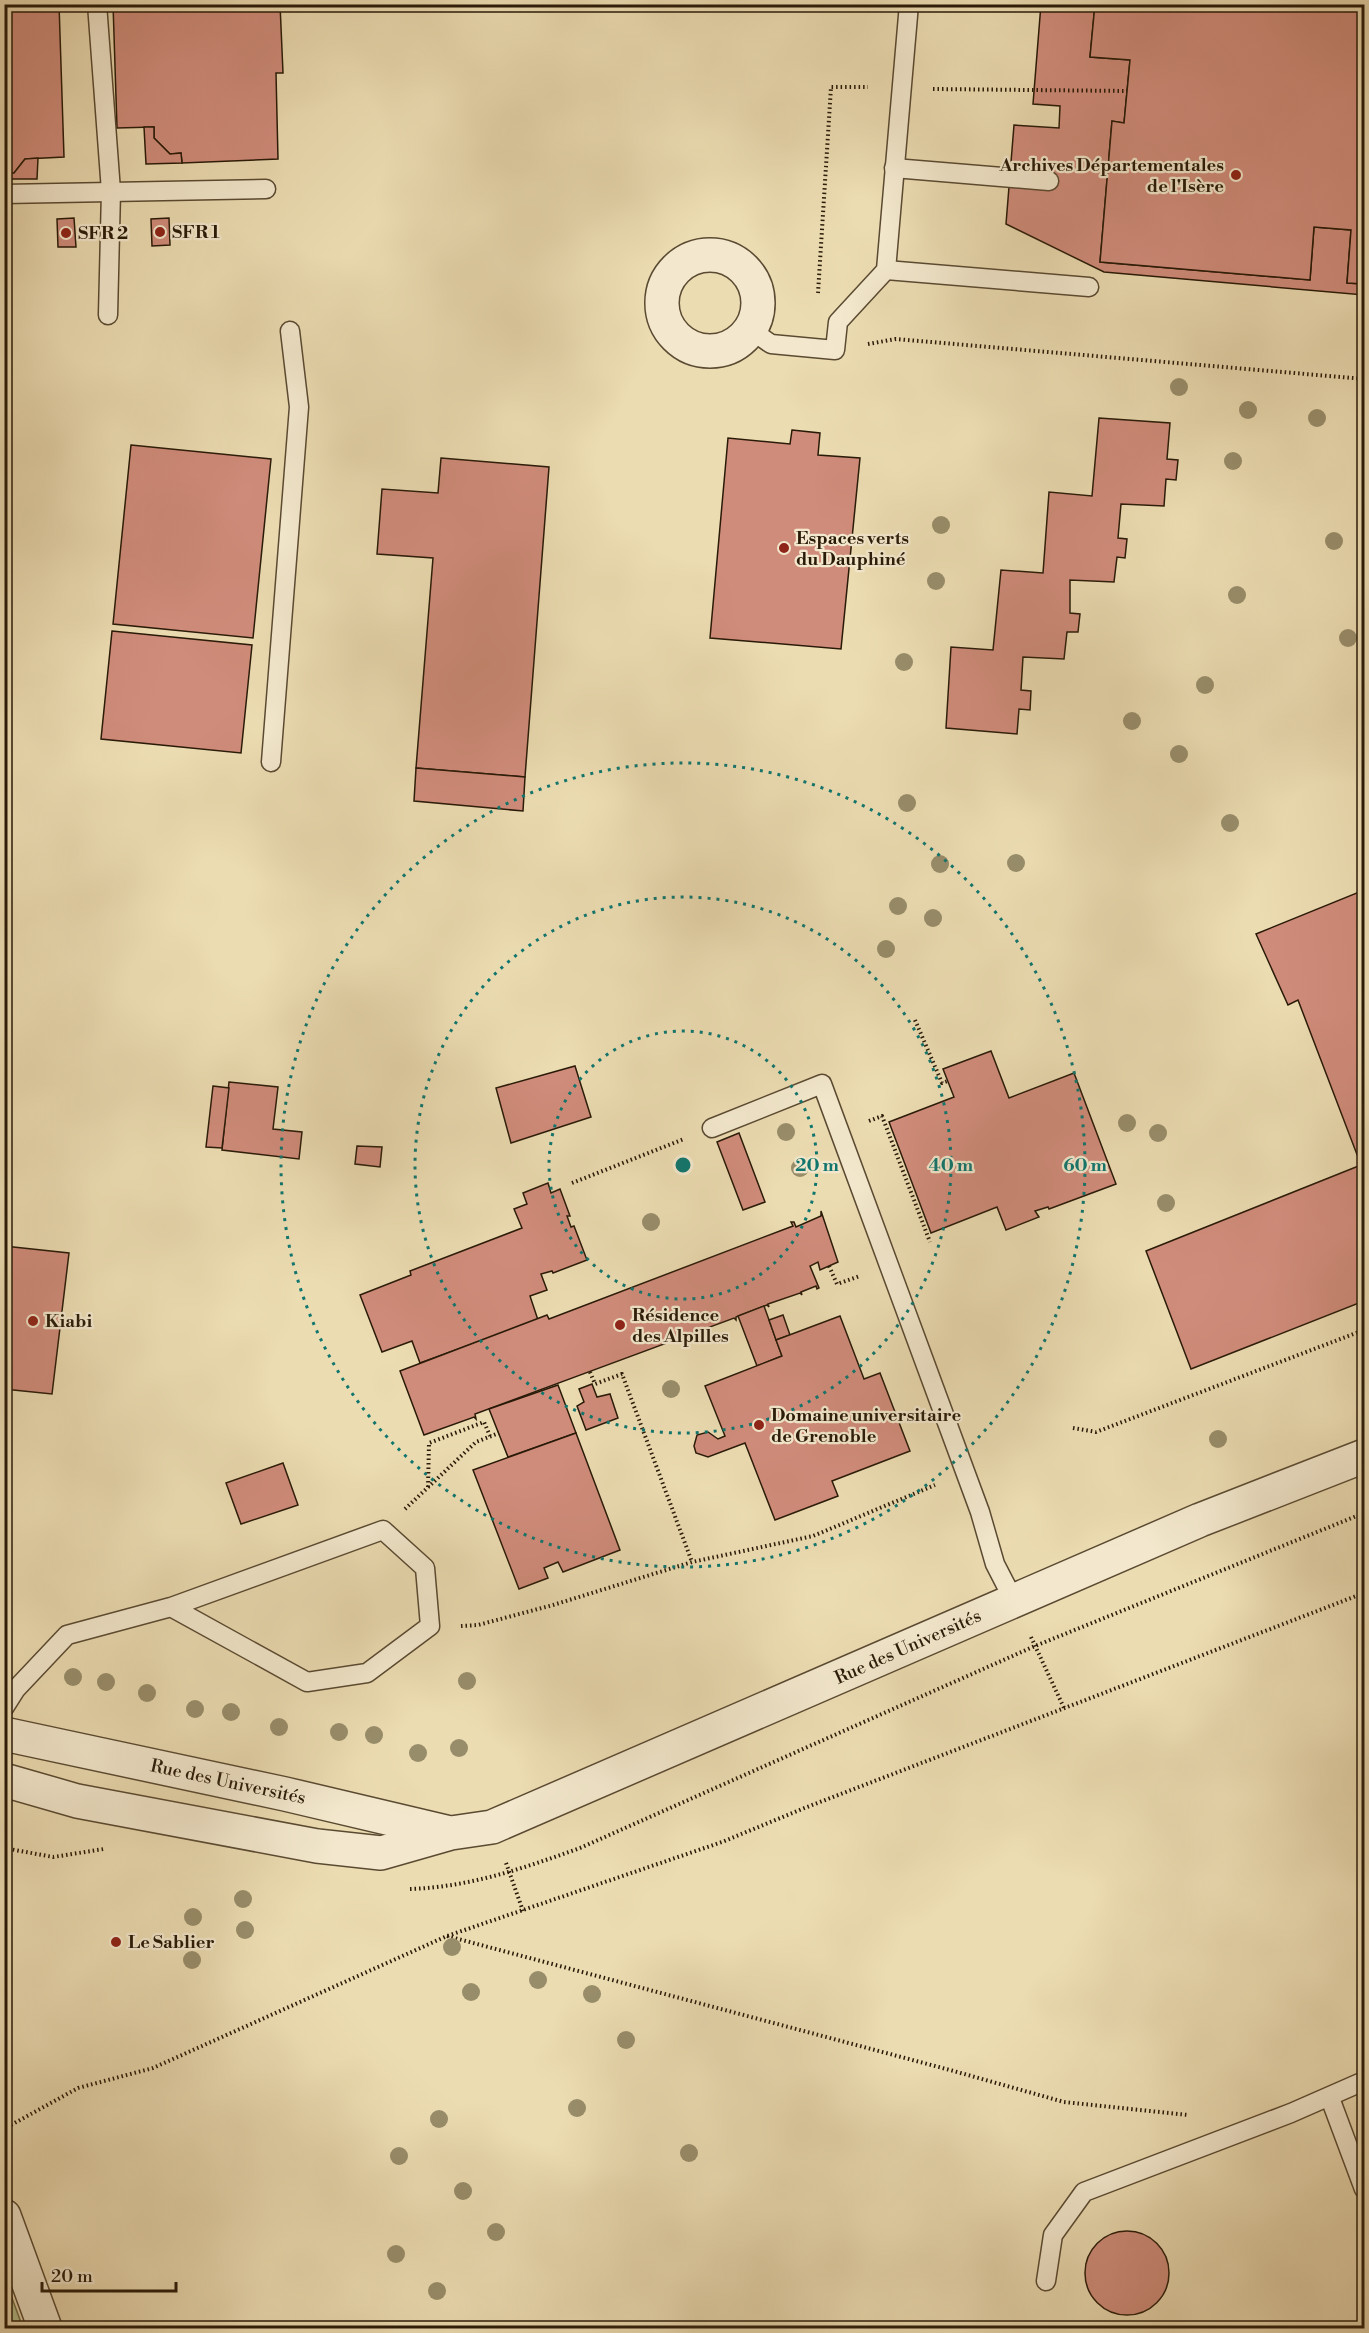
<svg xmlns="http://www.w3.org/2000/svg" width="1369" height="2333" viewBox="0 0 1369 2333" font-family="'Libre Bodoni',serif">
  <rect width="100%" height="100%" fill="#ecdcb2"/>
  <filter id="stains"><feTurbulence type="fractalNoise" baseFrequency=".00333" numOctaves="4"/><feColorMatrix values="0 0 0 0 .2 0 0 0 0 .09 0 0 0 0 .02 0 0 0 .5 -.17"/></filter>
  <radialGradient id="worn" r=".72"><stop offset=".6" stop-color="#630" stop-opacity="0"/><stop offset="1" stop-color="#630" stop-opacity=".3"/></radialGradient>
  <path fill="#b6c18e" stroke="#706e4b" stroke-width="1.5" d="M 5,2278 L 5,2279 L 23,2328 L 5,2328 Z"/>
  <g fill="#d08c7b" stroke="#291a08" stroke-width="1.5">
    <path d="M 4,4 L 59,4 L 64,157 L 25,159 L 14,173 L 4,174 Z"/>
    <path d="M 113,4 L 280,4 L 283,73 L 276,73 L 278,159 L 182,163 L 181,153 L 170,154 L 154,138 L 154,127 L 117,128 Z"/>
    <path d="M 1041,4 L 1095,4 L 1090,57 L 1130,60 L 1124,123 L 1112,121 L 1100,262 L 1310,280 L 1314,227 L 1351,230 L 1347,283 L 1364,284 L 1364,295 L 1104,272 L 1006,224 L 1014,125 L 1059,128 L 1060,106 L 1033,104 Z"/>
    <path d="M 1095,4 L 1364,4 L 1364,284 L 1347,283 L 1351,230 L 1314,227 L 1310,280 L 1100,262 L 1112,121 L 1124,123 L 1130,60 L 1090,57 Z"/>
    <path d="M 144,127 L 154,127 L 154,138 L 170,154 L 181,153 L 182,163 L 146,164 Z"/>
    <path d="M 38,158 L 37,179 L 4,179 L 4,174 L 14,173 L 25,159 Z"/>
    <path d="M 74,218 L 76,247 L 58,247 L 57,219 Z"/>
    <path d="M 169,218 L 170,245 L 152,246 L 151,219 Z"/>
    <path d="M 1099,418 L 1170,423 L 1167,459 L 1178,460 L 1176,480 L 1166,479 L 1164,506 L 1121,504 L 1118,538 L 1127,539 L 1125,558 L 1117,557 L 1114,582 L 1070,580 L 1070,613 L 1080,614 L 1078,632 L 1067,632 L 1064,659 L 1023,657 L 1021,690 L 1031,691 L 1030,710 L 1019,709 L 1017,734 L 946,728 L 951,647 L 993,650 L 1001,570 L 1043,573 L 1049,492 L 1092,496 Z"/>
    <path d="M 792,430 L 820,433 L 818,455 L 860,458 L 841,649 L 710,638 L 728,438 L 790,444 Z"/>
    <path d="M 131,445 L 271,459 L 253,638 L 113,624 Z"/>
    <path d="M 441,458 L 549,467 L 525,777 L 416,768 L 433,558 L 377,554 L 382,489 L 438,493 Z"/>
    <path d="M 112,631 L 252,645 L 241,753 L 101,739 Z"/>
    <path d="M 416,768 L 525,777 L 523,811 L 414,801 Z"/>
    <path d="M 1364,890 L 1364,1301 L 1191,1369 L 1146,1251 L 1361,1165 L 1298,1000 L 1288,1005 L 1256,934 Z"/>
    <path d="M 991,1051 L 1009,1098 L 1074,1073 L 1116,1184 L 1049,1209 L 1048,1207 L 1035,1211 L 1039,1217 L 1006,1230 L 997,1207 L 931,1233 L 889,1122 L 954,1097 L 943,1069 Z"/>
    <path d="M 575,1066 L 591,1117 L 511,1143 L 496,1088 Z"/>
    <path d="M 229,1082 L 278,1087 L 273,1129 L 302,1132 L 299,1159 L 222,1150 Z"/>
    <path d="M 213,1086 L 229,1088 L 222,1148 L 206,1147 Z"/>
    <path d="M 739,1133 L 765,1202 L 743,1210 L 717,1142 Z"/>
    <path d="M 357,1146 L 382,1147 L 380,1167 L 355,1164 Z"/>
    <path d="M 548,1183 L 551,1193 L 560,1189 L 570,1216 L 567,1216 L 571,1227 L 574,1226 L 587,1260 L 553,1273 L 552,1271 L 541,1274 L 547,1290 L 530,1296 L 538,1320 L 420,1363 L 412,1341 L 382,1352 L 360,1295 L 411,1275 L 410,1271 L 522,1228 L 514,1209 L 527,1204 L 523,1193 Z"/>
    <path d="M 821,1211 L 838,1262 L 820,1270 L 818,1262 L 810,1266 L 819,1288 L 817,1289 L 816,1286 L 801,1292 L 802,1295 L 800,1293 L 768,1304 L 769,1307 L 767,1305 L 736,1317 L 736,1320 L 734,1318 L 475,1414 L 476,1419 L 474,1417 L 424,1435 L 400,1371 L 547,1315 L 549,1319 L 793,1226 L 791,1222 L 794,1222 L 796,1227 L 821,1216 Z"/>
    <path d="M 4,1246 L 69,1253 L 52,1394 L 4,1389 Z"/>
    <path d="M 764,1306 L 782,1356 L 757,1366 L 738,1316 Z"/>
    <path d="M 783,1315 L 790,1335 L 776,1340 L 769,1320 Z"/>
    <path d="M 840,1316 L 864,1379 L 880,1373 L 910,1451 L 832,1481 L 838,1496 L 775,1520 L 745,1443 L 708,1457 L 696,1453 L 694,1446 L 697,1435 L 708,1432 L 718,1439 L 725,1436 L 705,1386 L 782,1356 L 776,1340 Z"/>
    <path d="M 592,1384 L 597,1397 L 610,1394 L 618,1418 L 586,1430 L 577,1406 L 584,1402 L 579,1389 Z"/>
    <path d="M 558,1385 L 576,1433 L 508,1457 L 489,1409 Z"/>
    <path d="M 576,1433 L 620,1550 L 563,1572 L 558,1562 L 544,1568 L 548,1578 L 519,1589 L 473,1470 Z"/>
    <path d="M 283,1463 L 298,1505 L 241,1524 L 226,1483 Z"/>
    <circle cx="1127" cy="2273" r="42"/>
  </g>
  <g fill="none" stroke-linecap="round" stroke-linejoin="round">
    <defs>
      <g id="service">
        <path d="M 97,4 L 111,191 L 108,315"/>
        <path d="M 894,168 L 1049,181"/>
        <path d="M 4,194 L 266,189"/>
        <path d="M 886,270 L 1089,287"/>
        <path d="M 751,330 L 771,344 L 835,350 L 838,322 L 886,270 L 909,4"/>
        <path d="M 271,762 L 299,407 L 290,331"/>
        <path d="M 712,1128 L 822,1084 L 980,1512 L 995,1564 L 1014,1601"/>
        <path d="M 4,1708 L 16,1689 L 67,1635 L 171,1607 L 383,1530 L 425,1568 L 430,1626 L 367,1673 L 307,1682 L 171,1607"/>
        <path d="M 1330,2098 L 1364,2189"/>
        <path d="M 1046,2281 L 1053,2235 L 1084,2192 L 1291,2113 L 1364,2081"/>
      </g>
      <g id="minor">
        <circle cx="710" cy="303" r="48"/>
        <path d="M 4,2216 L 45,2328"/>
      </g>
      <g id="tertiary">
        <path d="M 4,1734 L 285,1794 L 446,1832"/>
        <path d="M 4,1780 L 77,1801 L 317,1846 L 381,1853 L 451,1833 L 492,1827 L 1200,1520 L 1364,1456"/>
      </g>
    </defs>
    <use href="#service" stroke="#5a4a32" stroke-width="21"/>
    <use href="#minor" stroke="#5a4a32" stroke-width="36"/>
    <use href="#tertiary" stroke="#5a4a32" stroke-width="36"/>
    <g stroke="#291a08" stroke-width="4" stroke-dasharray="1.5 3" stroke-linecap="butt">
      <path d="M 933,89 L 1127,91"/>
      <path d="M 818,293 L 831,87 L 868,87"/>
      <path d="M 868,344 L 896,339 L 1364,379"/>
      <path d="M 915,1020 L 942,1083 L 948,1081"/>
      <path d="M 869,1121 L 882,1116 L 930,1242"/>
      <path d="M 572,1183 L 684,1139"/>
      <path d="M 829,1266 L 837,1284 L 860,1276"/>
      <path d="M 590,1372 L 595,1384 L 622,1374 L 692,1562"/>
      <path d="M 1073,1428 L 1096,1432 L 1364,1330"/>
      <path d="M 428,1487 L 429,1443 L 484,1422 L 490,1436"/>
      <path d="M 405,1509 L 476,1442 L 499,1433"/>
      <path d="M 461,1626 L 478,1625 L 553,1605 L 692,1562 L 813,1536 L 935,1485"/>
      <path d="M 1031,1637 L 1064,1708"/>
      <path d="M 4,1848 L 53,1857 L 104,1849"/>
      <path d="M 506,1863 L 523,1911"/>
      <path d="M 410,1889 C 470,1887 524,1868 580,1848 L 1035,1646 L 1364,1513"/>
      <path d="M 447,1936 L 950,2070 L 1064,2102 L 1188,2115"/>
      <path d="M 11,2125 L 78,2088 L 153,2068 L 447,1936 L 722,1842 L 807,1807 L 1364,1593"/>
    </g>
    <use href="#service" stroke="#f3e8cd" stroke-width="18"/>
    <use href="#minor" stroke="#f3e8cd" stroke-width="33"/>
    <use href="#tertiary" stroke="#f3e8cd" stroke-width="33"/>
  </g>
  <g fill="#988d6a">
    <circle cx="1179" cy="387" r="9"/>
    <circle cx="1248" cy="410" r="9"/>
    <circle cx="1317" cy="418" r="9"/>
    <circle cx="1233" cy="461" r="9"/>
    <circle cx="941" cy="525" r="9"/>
    <circle cx="1334" cy="541" r="9"/>
    <circle cx="936" cy="581" r="9"/>
    <circle cx="1237" cy="595" r="9"/>
    <circle cx="1348" cy="638" r="9"/>
    <circle cx="904" cy="662" r="9"/>
    <circle cx="1205" cy="685" r="9"/>
    <circle cx="1132" cy="721" r="9"/>
    <circle cx="1179" cy="754" r="9"/>
    <circle cx="907" cy="803" r="9"/>
    <circle cx="1230" cy="823" r="9"/>
    <circle cx="1016" cy="863" r="9"/>
    <circle cx="940" cy="864" r="9"/>
    <circle cx="898" cy="906" r="9"/>
    <circle cx="933" cy="918" r="9"/>
    <circle cx="886" cy="949" r="9"/>
    <circle cx="1127" cy="1123" r="9"/>
    <circle cx="786" cy="1132" r="9"/>
    <circle cx="1158" cy="1133" r="9"/>
    <circle cx="800" cy="1168" r="9"/>
    <circle cx="1166" cy="1203" r="9"/>
    <circle cx="651" cy="1222" r="9"/>
    <circle cx="671" cy="1389" r="9"/>
    <circle cx="1218" cy="1439" r="9"/>
    <circle cx="73" cy="1677" r="9"/>
    <circle cx="467" cy="1681" r="9"/>
    <circle cx="106" cy="1682" r="9"/>
    <circle cx="147" cy="1693" r="9"/>
    <circle cx="195" cy="1709" r="9"/>
    <circle cx="231" cy="1712" r="9"/>
    <circle cx="279" cy="1727" r="9"/>
    <circle cx="339" cy="1732" r="9"/>
    <circle cx="374" cy="1735" r="9"/>
    <circle cx="459" cy="1748" r="9"/>
    <circle cx="418" cy="1753" r="9"/>
    <circle cx="243" cy="1899" r="9"/>
    <circle cx="193" cy="1917" r="9"/>
    <circle cx="245" cy="1930" r="9"/>
    <circle cx="452" cy="1947" r="9"/>
    <circle cx="192" cy="1960" r="9"/>
    <circle cx="538" cy="1980" r="9"/>
    <circle cx="471" cy="1992" r="9"/>
    <circle cx="592" cy="1994" r="9"/>
    <circle cx="626" cy="2040" r="9"/>
    <circle cx="577" cy="2108" r="9"/>
    <circle cx="439" cy="2119" r="9"/>
    <circle cx="689" cy="2153" r="9"/>
    <circle cx="399" cy="2156" r="9"/>
    <circle cx="463" cy="2191" r="9"/>
    <circle cx="496" cy="2232" r="9"/>
    <circle cx="396" cy="2254" r="9"/>
    <circle cx="437" cy="2291" r="9"/>
  </g>
  <g fill="none" stroke="#0f766e" stroke-width="3" stroke-dasharray="3 6">
    <circle cx="683" cy="1165" r="134"/>
    <circle cx="683" cy="1165" r="268"/>
    <circle cx="683" cy="1165" r="402"/>
  </g>
  <g fill="#8f2418" stroke="#f3e8cd" stroke-width="2">
    <circle cx="1236" cy="175" r="6"/>
    <circle cx="160" cy="232" r="6"/>
    <circle cx="66" cy="233" r="6"/>
    <circle cx="784" cy="548" r="6"/>
    <circle cx="33" cy="1321" r="6"/>
    <circle cx="620" cy="1325" r="6"/>
    <circle cx="759" cy="1425" r="6"/>
    <circle cx="116" cy="1942" r="6"/>
  </g>
  <g text-anchor="middle" dominant-baseline="central" stroke-width="4.5" stroke-linejoin="round" paint-order="stroke">
    <g font-size="18" font-weight="bold" fill="#291a08" stroke="#f3e8cd" text-anchor="start">
      <text x="1224" y="165" text-anchor="end">Archives Départementales<tspan x="1224" dy="21">de l'Isère</tspan></text>
      <text x="172" y="232">SFR 1</text>
      <text x="78" y="233">SFR 2</text>
      <text x="796" y="538">Espaces verts<tspan x="796" dy="21">du Dauphiné</tspan></text>
      <text x="632" y="1315">Résidence<tspan x="632" dy="21">des Alpilles</tspan></text>
      <text x="45" y="1321">Kiabi</text>
      <text x="771" y="1415">Domaine universitaire<tspan x="771" dy="21">de Grenoble</tspan></text>
      <text x="128" y="1942">Le Sablier</text>
    </g>
    <g font-size="18" fill="#291a08" stroke="#f3e8cd">
      <text transform="translate(908 1647) rotate(-24)">Rue des Universités</text>
      <text transform="translate(228 1782) rotate(12)">Rue des Universités</text>
    </g>
  </g>
  <circle cx="683" cy="1165" r="9" fill="#0f766e" stroke="#f3e8cd" stroke-width="3"/>
  <g font-size="18" text-anchor="middle" font-weight="bold" fill="#0f766e" stroke="#f3e8cd" stroke-width="4.5" stroke-linejoin="round" paint-order="stroke">
    <text x="817" y="1171">20 m</text>
    <text x="951" y="1171">40 m</text>
    <text x="1085" y="1171">60 m</text>
  </g>
  <rect width="1369" height="2333" fill="none" stroke="#ecdcb2" stroke-width="24"/>
  <rect x="6" y="6" width="1357" height="2321" fill="none" stroke="#291a08" stroke-width="3"/>
  <rect x="12" y="12" width="1345" height="2309" fill="none" stroke="#291a08" stroke-width="1.5"/>
  <path d="M42 2282v9h134v-9" fill="none" stroke="#291a08" stroke-width="3"/>
  <text x="51" y="2282" font-size="18" fill="#291a08" stroke="#f3e8cd" stroke-width="4.5" paint-order="stroke">20 m</text>
  <rect width="100%" height="100%" filter="url(#stains)"/>
  <rect width="100%" height="100%" fill="url(#worn)"/>
</svg>
